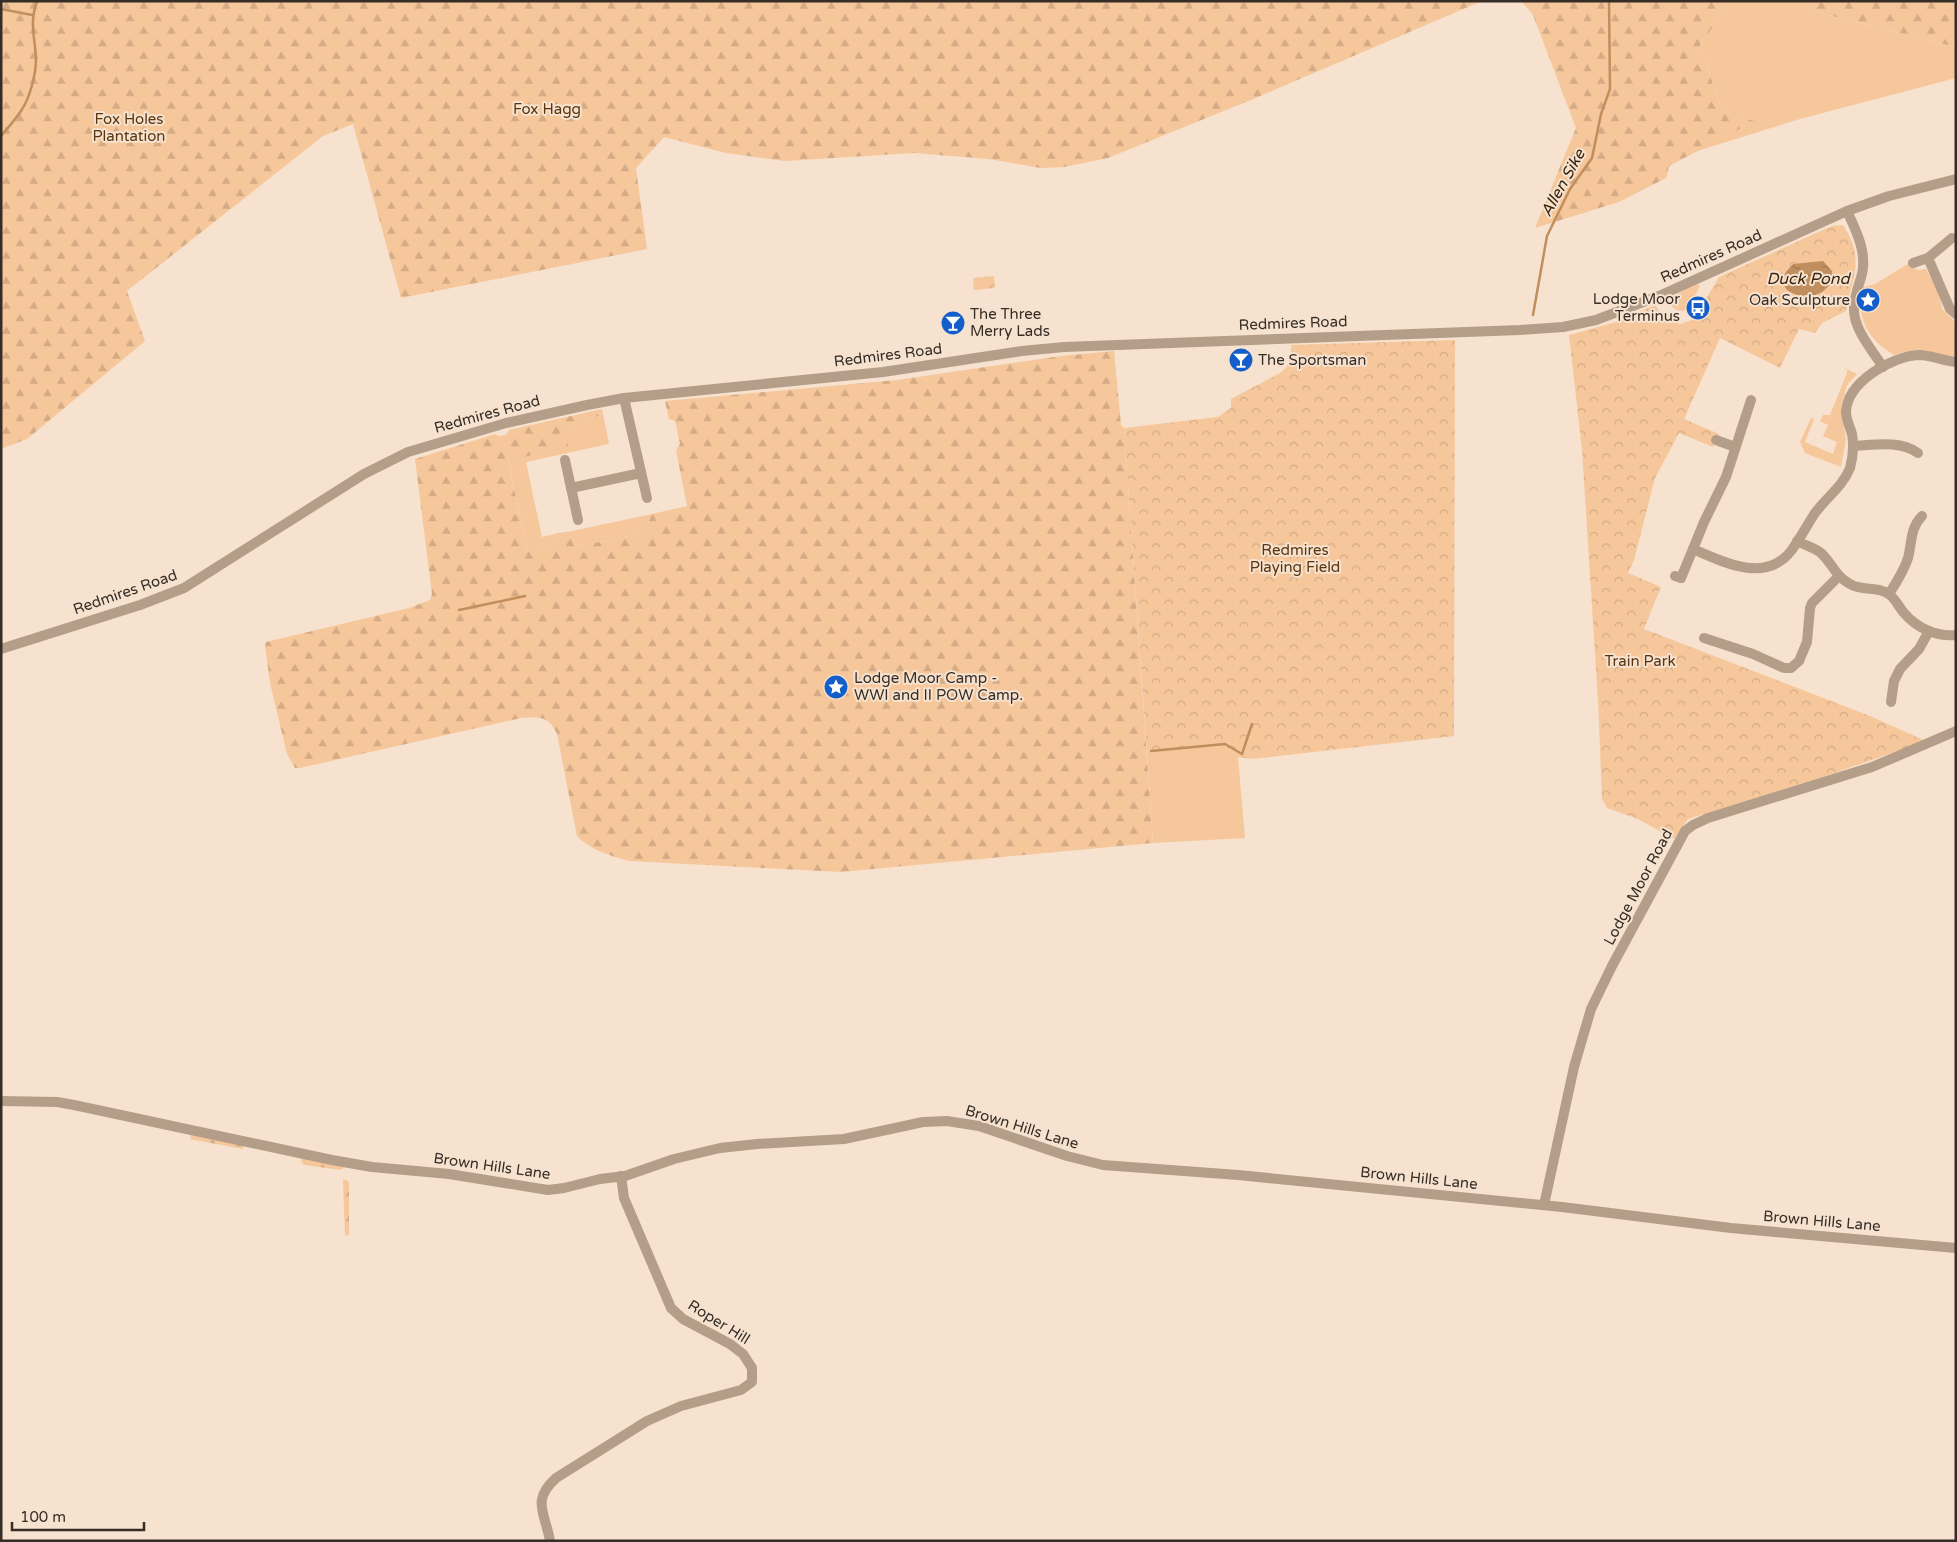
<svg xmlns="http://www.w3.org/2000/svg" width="1957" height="1542" viewBox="0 0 1957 1542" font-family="'Varela Round',sans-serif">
  <defs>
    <pattern id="forest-firs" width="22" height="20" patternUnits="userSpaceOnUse" patternTransform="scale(1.25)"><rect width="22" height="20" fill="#f6c79b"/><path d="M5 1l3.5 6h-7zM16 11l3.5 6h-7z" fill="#d4ab85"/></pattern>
    <pattern id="park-crowns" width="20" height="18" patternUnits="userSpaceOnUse" patternTransform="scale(1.25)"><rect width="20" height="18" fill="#f6c79b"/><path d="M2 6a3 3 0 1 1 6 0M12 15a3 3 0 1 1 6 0" fill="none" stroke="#d4ab85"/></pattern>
    <pattern id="water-ripples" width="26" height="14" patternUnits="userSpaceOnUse" patternTransform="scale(1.25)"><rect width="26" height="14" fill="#c18e5d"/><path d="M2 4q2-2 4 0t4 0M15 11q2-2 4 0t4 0" fill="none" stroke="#9e744d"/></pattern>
  </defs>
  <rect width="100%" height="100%" fill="#f6e2cf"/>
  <g fill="#f6c79b">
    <path d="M 1731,1 L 1801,1 L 1812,11 L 1956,47 L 1956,78 L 1800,119 L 1694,152 L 1754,121 L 1732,116 L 1720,105 L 1700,45 Z"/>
    <path d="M 1911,262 L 1917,270 L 1926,269 L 1937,289 L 1943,310 L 1956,322 L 1956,357 C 1931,354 1919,346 1894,355 C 1867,339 1858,319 1860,288 L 1875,284 Z"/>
    <path d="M 1698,284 L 1700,286 L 1689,307 L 1684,311 C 1677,311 1673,309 1670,303 L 1672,296 Z"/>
    <path d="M 1843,367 L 1857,374 L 1847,385 L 1841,406 L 1846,439 L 1841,467 L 1805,453 L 1800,442 L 1811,418 L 1814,419 L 1805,442 L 1833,454 L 1837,442 L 1823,436 L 1828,425 L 1820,421 L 1823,415 L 1830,415 L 1847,373 L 1847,370 Z"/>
    <path d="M 603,414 L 609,444 L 526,462 L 542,537 L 559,533 L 555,546 L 528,551 L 508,460 L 567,446 L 565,430 Z"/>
    <path d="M 652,514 L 644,533 L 575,547 L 572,531 Z"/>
    <path d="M 1223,745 L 1238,757 L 1245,838 L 1153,843 L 1147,752 Z"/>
  </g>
  <g fill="url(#forest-firs)">
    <path d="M 1,1 L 1482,1 L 1258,97 L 1108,158 L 1064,167 L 1041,168 L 989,159 L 914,153 L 785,161 L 726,153 L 664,137 L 636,168 L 647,249 L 401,298 L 353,124 L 323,136 L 127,291 L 145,341 L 27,439 L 1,449 Z"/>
    <path d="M 1521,1 L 1731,1 L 1700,45 L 1720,105 L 1732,116 L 1755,121 L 1669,166 L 1666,178 L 1619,202 L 1535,228 L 1576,128 L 1533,15 Z"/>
    <path d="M 1801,1 L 1956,1 L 1956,47 L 1812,11 Z"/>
    <path d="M 1114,351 L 1121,425 L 1124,428 L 1153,843 L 841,872 L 629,861 C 611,856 590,850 577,836 L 557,734 C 549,716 540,717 521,718 L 300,768 L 295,768 L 287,754 L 270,683 L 265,646 L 266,642 L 409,608 L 430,600 L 432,594 L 415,459 L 495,434 L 499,436 L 506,435 L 509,430 L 602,409 L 603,414 L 565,430 L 568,446 L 508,461 L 528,551 L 555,546 L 559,533 L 572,531 L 575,547 L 644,533 L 652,514 L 687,506 L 676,450 L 680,444 L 675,421 L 669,419 L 665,401 L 897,380 L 1061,356 Z"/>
    <path d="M 191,1134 L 243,1145 L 243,1149 L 195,1140 L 190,1139 Z"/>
    <path d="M 301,1158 L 341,1166 L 344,1167 L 341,1170 L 305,1165 L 302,1163 Z"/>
    <path d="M 343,1180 L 347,1180 L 349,1183 L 349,1235 L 345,1236 Z"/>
  </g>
  <g fill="url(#park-crowns)">
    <path d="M 1843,225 C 1865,259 1853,274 1846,311 L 1822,323 L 1815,333 L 1799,329 L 1780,368 L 1720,338 L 1684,419 L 1719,434 L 1713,447 L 1679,433 L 1655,478 L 1634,560 L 1628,573 L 1661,587 L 1644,629 L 1870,716 L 1926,741 L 1820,778 L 1688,819 L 1674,839 L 1638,819 L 1607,808 L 1602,799 L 1598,700 L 1582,450 L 1569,335 L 1616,322 L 1655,305 L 1666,321 L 1681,324 L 1694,319 L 1719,277 L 1832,226 Z"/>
    <path d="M 994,276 L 995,288 L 974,290 L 973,278 Z"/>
    <path d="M 1455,340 L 1454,736 L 1253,759 L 1238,757 L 1223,745 L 1147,752 L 1124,428 L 1218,417 L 1231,408 L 1231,399 L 1280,373 C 1291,365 1291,358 1291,345 Z"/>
  </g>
  <path fill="url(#water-ripples)" d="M 1823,261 L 1832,271 L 1831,284 C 1828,286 1825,290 1822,292 C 1809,300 1776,296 1785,274 C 1786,271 1791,267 1793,264 Z"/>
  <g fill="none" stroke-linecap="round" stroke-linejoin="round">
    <g stroke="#c18e5d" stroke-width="2.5">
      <path d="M 1,9 L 32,15"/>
      <path d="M 1,136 C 8,128 15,120 21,111 C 30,98 36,74 36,59 C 35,36 29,24 37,1"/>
      <path d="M 1533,315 L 1547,236 L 1570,189 L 1592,158 L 1601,114 L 1610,89 L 1609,1"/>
      <path d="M 459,610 L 525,596"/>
      <path d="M 1151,751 L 1225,744 L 1242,754 L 1252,724"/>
    </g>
    <g stroke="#b59e89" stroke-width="10">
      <path d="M 1847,211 C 1856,231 1867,251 1862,274 C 1859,285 1854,297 1854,308 C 1853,329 1873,351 1883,367"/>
      <path d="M 1928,258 L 1950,309 L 1956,314"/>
      <path d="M 1913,263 L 1928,258 L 1952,238"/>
      <path d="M 624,398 L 647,498"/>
      <path d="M 1751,400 L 1726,477 L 1704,522 L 1693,549 C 1723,562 1765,584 1791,551 C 1800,539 1807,525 1815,513 C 1827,497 1843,486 1850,468 C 1853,457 1854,445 1852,434 C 1850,427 1846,419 1846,412 C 1847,382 1892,356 1919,355 C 1931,355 1943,361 1956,362"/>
      <path d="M 1716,440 L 1735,447"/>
      <path d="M 1853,446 C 1874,445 1900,440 1918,453"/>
      <path d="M 565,460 L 578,520"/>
      <path d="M 571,488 L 641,473"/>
      <path d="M 1797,541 C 1804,545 1815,548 1821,553 C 1832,563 1835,576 1850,584 C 1863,592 1878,585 1890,595 C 1896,600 1899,607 1904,613 C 1917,628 1936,637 1956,635"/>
      <path d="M 1675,576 L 1681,578 L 1693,549"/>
      <path d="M 1889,594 C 1896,583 1904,571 1908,558 C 1912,543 1910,528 1922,516"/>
      <path d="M 1704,638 L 1753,654 L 1784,668 L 1791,668 L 1799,661 L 1807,642 L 1810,608 L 1812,603 L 1839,576"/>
      <path d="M 1,649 L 140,605 L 184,588 L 364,474 L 408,452 L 506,423 L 587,405 L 624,398 L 883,372 L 1022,351 L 1064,347 L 1520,330 L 1563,327 L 1596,320 L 1659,296 L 1847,211 L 1889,196 L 1956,179"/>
      <path d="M 1891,702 L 1894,681 L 1900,669 L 1919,649 L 1929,631"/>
      <path d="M 1,1101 L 57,1102 L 74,1105 L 332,1160 L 372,1167 L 449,1174 L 548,1190 L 564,1188 L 600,1179 L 625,1176 L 674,1159 L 720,1148 L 757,1144 L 844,1139 L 923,1122 L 947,1121 L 979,1126 L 1067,1156 L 1103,1165 L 1238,1175 L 1562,1207 L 1731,1228 L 1956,1248"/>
      <path d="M 1544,1205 L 1574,1067 L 1591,1009 L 1612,966 L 1685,831 L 1693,825 L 1708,818 L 1872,767 L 1956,731"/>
      <path d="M 550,1541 C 545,1512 531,1501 556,1478 L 647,1421 L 681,1406 L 741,1390 L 752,1382 L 752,1368 L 743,1354 L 730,1344 L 683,1319 L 671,1308 L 624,1198 L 621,1176"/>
    </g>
  </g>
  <defs>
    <symbol id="sight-disc" viewBox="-11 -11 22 22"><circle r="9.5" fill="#135ec8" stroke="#f6e2cf"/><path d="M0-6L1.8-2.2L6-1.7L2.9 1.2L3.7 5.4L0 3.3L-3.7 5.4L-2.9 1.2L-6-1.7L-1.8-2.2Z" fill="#fff"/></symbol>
    <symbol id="bus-disc" viewBox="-11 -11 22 22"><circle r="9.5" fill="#135ec8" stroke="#f6e2cf"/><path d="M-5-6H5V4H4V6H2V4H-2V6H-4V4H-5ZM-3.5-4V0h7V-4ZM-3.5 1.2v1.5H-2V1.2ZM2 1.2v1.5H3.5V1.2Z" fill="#fff"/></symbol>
    <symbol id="bar-disc" viewBox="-11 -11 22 22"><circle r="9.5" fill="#135ec8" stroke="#f6e2cf"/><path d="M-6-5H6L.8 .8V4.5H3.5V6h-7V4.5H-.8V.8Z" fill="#fff"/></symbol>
  </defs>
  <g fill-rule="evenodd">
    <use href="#sight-disc" x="1854" y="286" width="28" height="28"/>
    <use href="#bus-disc" x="1684" y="294" width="28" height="28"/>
    <use href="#bar-disc" x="939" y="309" width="28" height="28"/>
    <use href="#bar-disc" x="1227" y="346" width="28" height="28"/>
    <use href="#sight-disc" x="822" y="673" width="28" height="28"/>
  </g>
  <g text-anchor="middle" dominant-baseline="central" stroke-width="4" stroke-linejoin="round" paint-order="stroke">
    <g font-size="15" fill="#59360f" stroke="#f6e2cf">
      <text x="547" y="109">Fox Hagg</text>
      <text x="129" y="119">Fox Holes<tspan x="129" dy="17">Plantation</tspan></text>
      <text x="1295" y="550">Redmires<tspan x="1295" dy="17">Playing Field</tspan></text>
      <text x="1640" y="661">Train Park</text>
    </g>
    <g font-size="15" fill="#352d26" stroke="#f6e2cf">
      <text transform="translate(1711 256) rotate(-24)">Redmires Road</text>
      <text transform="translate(1293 323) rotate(-2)">Redmires Road</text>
      <text transform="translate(888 355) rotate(-7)">Redmires Road</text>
      <text transform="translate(487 414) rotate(-15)">Redmires Road</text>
      <text transform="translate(125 592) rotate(-19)">Redmires Road</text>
      <text transform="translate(1638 887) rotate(-62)">Lodge Moor Road</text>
      <text transform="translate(1022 1127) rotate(17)">Brown Hills Lane</text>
      <text transform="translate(492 1166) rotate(8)">Brown Hills Lane</text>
      <text transform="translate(1419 1178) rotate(6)">Brown Hills Lane</text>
      <text transform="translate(1822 1221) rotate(5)">Brown Hills Lane</text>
      <text transform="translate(719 1322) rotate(32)">Roper Hill</text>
    </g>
    <g font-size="15" fill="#352d26" stroke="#f6e2cf" text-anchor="start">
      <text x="1680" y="299" text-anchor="end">Lodge Moor<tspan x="1680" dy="17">Terminus</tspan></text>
      <text x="1850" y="300" text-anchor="end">Oak Sculpture</text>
      <text x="970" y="314">The Three<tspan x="970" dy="17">Merry Lads</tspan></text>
      <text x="1258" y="360">The Sportsman</text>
      <text x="854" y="678">Lodge Moor Camp -<tspan x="854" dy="17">WWI and II POW Camp.</tspan></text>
    </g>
    <g font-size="16" font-style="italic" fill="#3a250e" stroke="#f6e2cf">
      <text transform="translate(1563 183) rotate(-61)">Allen Sike</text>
      <text x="1808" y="279">Duck Pond</text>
    </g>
  </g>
  <rect width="1957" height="1542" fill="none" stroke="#352d26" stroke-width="5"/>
  <path d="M12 1522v8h132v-8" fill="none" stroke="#352d26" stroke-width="2.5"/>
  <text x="20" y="1522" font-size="15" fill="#352d26" stroke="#f6e2cf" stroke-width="4" paint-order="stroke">100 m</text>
</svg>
